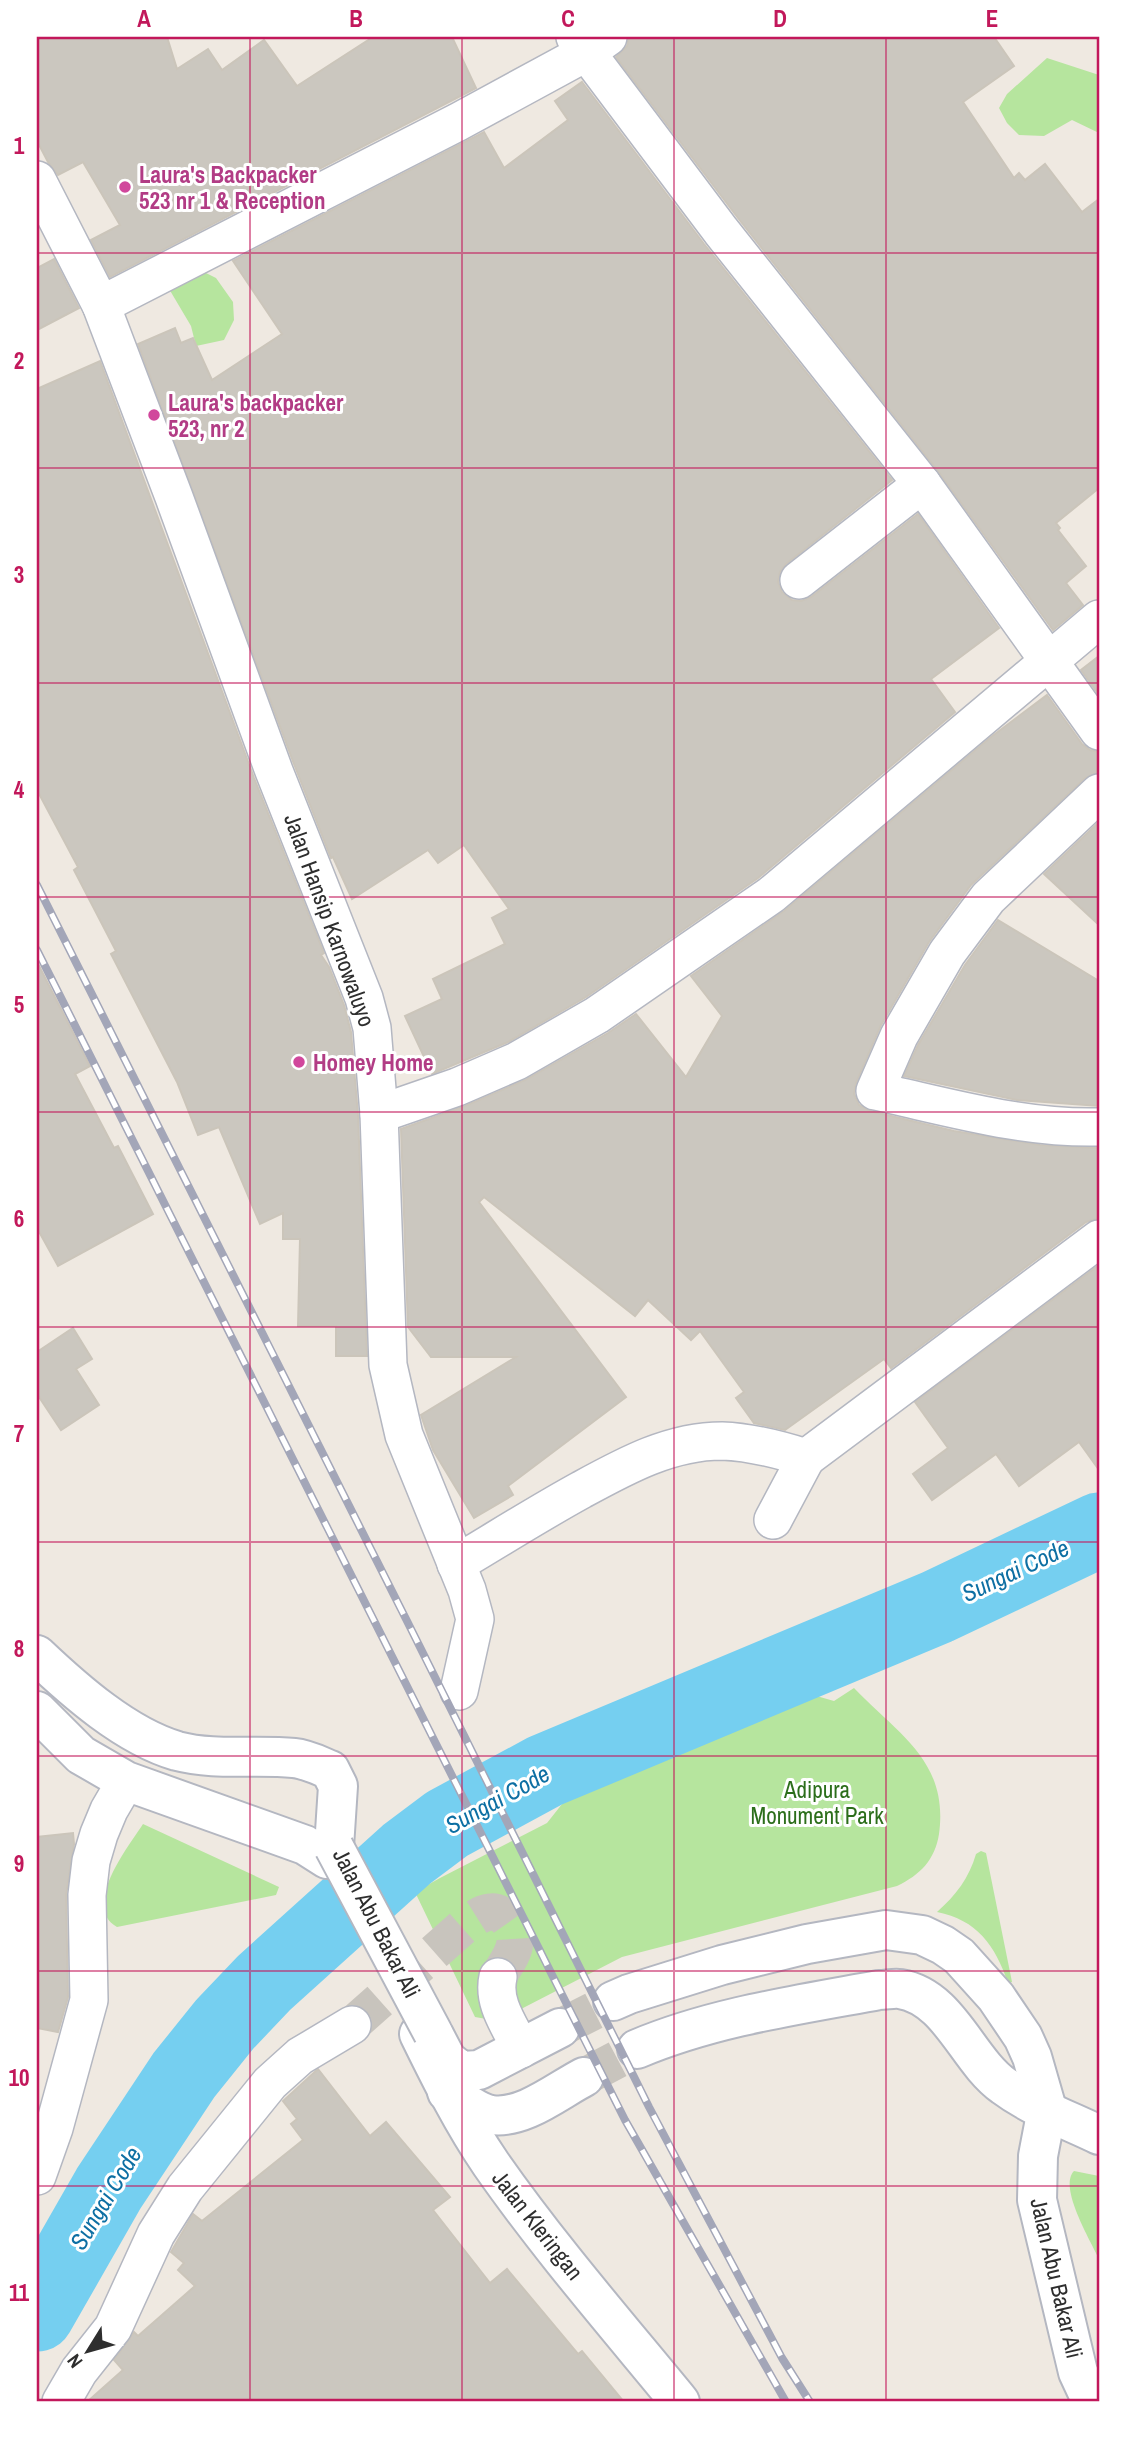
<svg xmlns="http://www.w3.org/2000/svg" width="1136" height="2439" viewBox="0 0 1136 2439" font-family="'Archivo Narrow',sans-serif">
  <rect width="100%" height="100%" fill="#efe9e1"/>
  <g fill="#b6e59e">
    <path d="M 1047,58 L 1099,75 L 1099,133 L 1072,120 L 1044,136 L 1019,135 L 1007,123 L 999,108 L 1007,94 Z"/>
    <path d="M 196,268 L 216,278 L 233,302 L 234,320 L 224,340 L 196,346 L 191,326 L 162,277 Z"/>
    <path d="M 854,1688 C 898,1734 949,1761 939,1834 C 935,1860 920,1875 897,1886 L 622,1957 L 498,2021 L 475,2017 L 415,1892 L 440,1878 L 547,1823 L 566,1799 L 801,1698 L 813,1695 L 834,1701 Z"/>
    <path d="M 143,1824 L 279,1887 L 276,1895 L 117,1927 C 81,1907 128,1847 143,1824 Z"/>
    <path d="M 981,1851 L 986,1853 L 1012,1982 L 1008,1983 C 995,1945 977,1920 937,1912 C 956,1895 969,1878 976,1854 Z"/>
    <path d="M 1074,2171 L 1099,2176 L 1099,2259 C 1091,2241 1058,2187 1074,2171 Z"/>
  </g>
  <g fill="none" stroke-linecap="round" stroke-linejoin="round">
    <path stroke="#75cff0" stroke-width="75" d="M 37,2314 L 109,2188 L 184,2075 L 225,2024 L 264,1983 L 407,1854 L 447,1824 L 545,1771 L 937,1607 L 1099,1530"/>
  </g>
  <g fill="#cbc7bf" stroke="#cbc5ba" stroke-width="2">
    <path d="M 37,37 L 167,37 L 177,69 L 208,49 L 222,70 L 264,40 L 297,86 L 373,37 L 452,37 L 476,88 L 110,277 L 91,240 L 120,225 L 83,162 L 58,175 L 48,162 L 37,141 Z"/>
    <path d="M 629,37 L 994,37 L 1014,66 L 963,102 L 1014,178 L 1019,173 L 1025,180 L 1045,164 L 1082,212 L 1099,199 L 1099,488 L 1056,523 L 1060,528 L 1058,530 L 1086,566 L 1066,583 L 1083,605 L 1053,630 L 938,471 L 738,218 L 616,57 L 627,46 Z"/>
    <path d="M 582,82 L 704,244 L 892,480 L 786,564 L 780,572 L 778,582 L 782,592 L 792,600 L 801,601 L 811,597 L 918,514 L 999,628 L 931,679 L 955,712 L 758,878 L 586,997 L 508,1042 L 432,1074 L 405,1016 L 442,999 L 433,979 L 505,944 L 492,918 L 509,909 L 464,845 L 438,863 L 428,850 L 352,899 L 333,857 L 331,858 L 294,764 L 138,344 L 175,328 L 181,343 L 193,338 L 212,380 L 282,334 L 233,261 L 484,132 L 504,168 L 568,120 L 555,101 Z"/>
    <path d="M 54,259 L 79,308 L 37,330 L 37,268 Z"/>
    <path d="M 100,361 L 254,778 L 324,953 L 321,955 L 329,967 L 344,1005 L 351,1032 L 358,1115 L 367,1356 L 336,1356 L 336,1326 L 298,1326 L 300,1239 L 283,1239 L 283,1213 L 260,1224 L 219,1127 L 198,1135 L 177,1082 L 111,954 L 116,951 L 74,870 L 78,867 L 37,790 L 37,389 Z"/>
    <path d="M 1099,656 L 1099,695 L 1081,670 Z"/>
    <path d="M 1047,695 L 1082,744 L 1090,750 L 1099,752 L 1099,773 L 1085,778 L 971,885 L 929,942 L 881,1025 L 856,1083 L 854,1094 L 859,1105 L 870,1111 L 954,1131 L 1040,1145 L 1099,1148 L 1099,1218 L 1086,1222 L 891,1368 L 884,1359 L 785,1430 L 754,1423 L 736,1398 L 744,1392 L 700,1331 L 691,1340 L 648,1300 L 635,1316 L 484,1197 L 479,1202 L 626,1397 L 508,1486 L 513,1495 L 474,1518 L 433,1450 L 421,1415 L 516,1357 L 431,1357 L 408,1327 L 401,1129 L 465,1106 L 525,1080 L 608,1033 L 636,1014 L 686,1077 L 722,1016 L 691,976 L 784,911 L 991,737 Z"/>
    <path d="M 1099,822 L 1099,925 L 1044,874 Z"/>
    <path d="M 998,920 L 1099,981 L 1099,1106 L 1017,1100 L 904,1076 L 918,1045 L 965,965 Z"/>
    <path d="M 37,962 L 90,1066 L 75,1074 L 114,1148 L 118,1146 L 153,1214 L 58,1266 L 37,1228 Z"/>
    <path d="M 1099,1265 L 1099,1470 L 1079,1442 L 1019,1486 L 996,1454 L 932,1500 L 913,1474 L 948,1448 L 915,1402 Z"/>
    <path d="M 73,1328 L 92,1359 L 76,1369 L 99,1405 L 61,1430 L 37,1394 L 37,1352 Z"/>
    <path d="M 73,1833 L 74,1844 L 66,1895 L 68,1997 L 58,2032 L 37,2028 L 37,1837 Z"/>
    <path d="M 318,2069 L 370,2136 L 386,2122 L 450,2197 L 433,2210 L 490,2283 L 507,2269 L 578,2354 L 582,2351 L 624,2402 L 87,2402 L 123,2370 L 114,2360 L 134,2332 L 138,2336 L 195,2286 L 178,2270 L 184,2263 L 171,2252 L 193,2214 L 202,2221 L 303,2140 L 291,2124 L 297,2119 L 283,2101 Z"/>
  </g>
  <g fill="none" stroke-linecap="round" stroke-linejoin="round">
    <path stroke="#c8c4bd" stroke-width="37" stroke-dasharray="37 18" stroke-linecap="butt" d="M 352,2025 L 465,1925 C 473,1920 480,1913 490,1912 C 505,1910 516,1929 515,1942 C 514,1955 504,1966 498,1977"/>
    <g stroke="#c8c4bd" stroke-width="38" stroke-dasharray="38 19" stroke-linecap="butt">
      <path d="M 560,2028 L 613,2001"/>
      <path d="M 584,2077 L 637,2049"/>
    </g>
    <defs>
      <g id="minor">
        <path d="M 575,37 L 721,231 L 922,484 L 1099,731"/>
        <path d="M 37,180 L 101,305 L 174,497 L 274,771 L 364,998 L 372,1028 L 379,1114 L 388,1365 L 404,1435 L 467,1590 L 475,1619 L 459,1691"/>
        <path d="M 101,305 L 458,122 L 587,52 L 608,37"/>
        <path d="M 799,580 L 922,484"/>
        <path d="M 1099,793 L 988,898 L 947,953 L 899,1036 L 875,1091 C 949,1107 1023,1129 1099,1127"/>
        <path d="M 379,1114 L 457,1087 L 517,1061 L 597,1015 L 771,895 L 1099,619"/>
        <path d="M 806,1458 L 1099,1239"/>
        <path d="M 456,1564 C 498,1539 539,1513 581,1490 C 625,1466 670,1441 722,1441 C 751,1442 778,1449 806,1458 L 773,1520"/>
        <path d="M 498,1977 C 492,2003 510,2026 521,2049"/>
        <path d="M 37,2176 L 54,2128 L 89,2000 L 87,1895 L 91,1861 L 99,1834 L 109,1810 L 126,1781"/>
        <path d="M 61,2402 L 79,2371 L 113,2328 L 156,2234 L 185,2188 L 270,2083 L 300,2056 L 352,2025"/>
      </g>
      <g id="secondary">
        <path d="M 37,1655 C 75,1691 126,1736 177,1751 C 215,1761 256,1754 294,1758 C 306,1759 318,1765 330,1770 L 338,1786 L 334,1847"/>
        <path d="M 37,1711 L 81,1755 L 126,1781 L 305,1845 L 327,1859"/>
        <path d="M 613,2001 L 629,1994 L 722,1965 L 807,1944 L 886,1930 L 922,1935 L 943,1945 L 959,1956 L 996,1997 L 1023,2037 L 1032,2057 L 1047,2109 L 1038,2156 L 1037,2200 L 1078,2372 L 1092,2402"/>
        <path d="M 419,2034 C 441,2079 463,2123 491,2164 C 549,2247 616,2324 680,2402"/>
        <path d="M 434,2035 L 447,2060 L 461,2071 L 479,2070 L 560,2028"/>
        <path d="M 637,2049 C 713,2017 797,2005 879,1990 C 886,1990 894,1988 900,1989 C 950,1997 967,2060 1004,2086 C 1032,2107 1068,2120 1099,2135"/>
        <path d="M 447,2092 C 458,2098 480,2114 492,2115 C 524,2119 557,2091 584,2077"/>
      </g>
    </defs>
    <use href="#minor" stroke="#b4b7c1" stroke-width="40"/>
    <use href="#secondary" stroke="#b4b7c1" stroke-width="42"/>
    <use href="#minor" stroke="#fff" stroke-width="37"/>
    <use href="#secondary" stroke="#fff" stroke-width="38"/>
    <defs>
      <g id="rail">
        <path d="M 37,885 L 407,1621 L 649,2107 L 782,2358 L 810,2402"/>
        <path d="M 37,950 L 625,2120 L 786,2402"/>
      </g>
    </defs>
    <use href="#rail" stroke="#a3a6b8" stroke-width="8"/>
    <use href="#rail" stroke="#fff" stroke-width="5" stroke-dasharray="16" stroke-linecap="butt"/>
    <defs>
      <path id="secondary-bridge" d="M 334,1847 L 433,2033"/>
    </defs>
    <use href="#secondary-bridge" stroke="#b4b7c1" stroke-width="42" stroke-linecap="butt"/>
    <use href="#secondary-bridge" stroke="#fff" stroke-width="38"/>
  </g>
  <path fill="none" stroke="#c2185b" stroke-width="2" stroke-opacity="0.55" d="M 250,37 L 250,2402M 462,37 L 462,2402M 674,37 L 674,2402M 886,37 L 886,2402M 37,253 L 1099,253M 37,468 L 1099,468M 37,683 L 1099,683M 37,897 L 1099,897M 37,1112 L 1099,1112M 37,1327 L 1099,1327M 37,1542 L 1099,1542M 37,1756 L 1099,1756M 37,1971 L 1099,1971M 37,2186 L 1099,2186"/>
  <g fill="#d1479c" stroke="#fff" stroke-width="2.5">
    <circle cx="125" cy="187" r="7"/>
    <circle cx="154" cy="415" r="7"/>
    <circle cx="299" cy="1062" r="7"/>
  </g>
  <g text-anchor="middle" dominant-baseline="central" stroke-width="6" stroke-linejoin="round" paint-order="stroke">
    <g font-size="23" font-weight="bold" fill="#b23c85" stroke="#fff" text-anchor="start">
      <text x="139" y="174">Laura's Backpacker<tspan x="139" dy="26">523 nr 1 &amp; Reception</tspan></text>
      <text x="168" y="402">Laura's backpacker<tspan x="168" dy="26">523, nr 2</tspan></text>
      <text x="313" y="1062">Homey Home</text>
    </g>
    <g font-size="23" fill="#2e2e2e" stroke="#fff">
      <text transform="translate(330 920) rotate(70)">Jalan Hansip Karnowaluyo</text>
      <text transform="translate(377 1923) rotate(63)">Jalan Abu Bakar Ali</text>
      <text transform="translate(538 2225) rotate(52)">Jalan Kleringan</text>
      <text transform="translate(1057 2278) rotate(77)">Jalan Abu Bakar Ali</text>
    </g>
    <g font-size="23" fill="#2c6e1b" stroke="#fff">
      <text x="817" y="1789">Adipura<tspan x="817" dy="26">Monument Park</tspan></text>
    </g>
    <g font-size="24" font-style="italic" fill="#0d6fa3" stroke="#fff">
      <text transform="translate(1015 1570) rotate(-25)">Sungai Code</text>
      <text transform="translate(497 1799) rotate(-29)">Sungai Code</text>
      <text transform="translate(105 2198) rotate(-59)">Sungai Code</text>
    </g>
  </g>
  <rect width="1136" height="2439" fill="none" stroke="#ffffff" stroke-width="77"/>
  <g transform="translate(88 2351) rotate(233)" stroke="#ffffff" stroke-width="5" paint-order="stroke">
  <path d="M0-5L12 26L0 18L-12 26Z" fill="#2e2e2e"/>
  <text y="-10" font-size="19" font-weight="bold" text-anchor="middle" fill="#2e2e2e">N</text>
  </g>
  <rect x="38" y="38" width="1060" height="2362" fill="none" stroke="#c2185b" stroke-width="2.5"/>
  <g font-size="23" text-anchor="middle" font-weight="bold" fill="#c2185b">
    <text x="144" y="27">A</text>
    <text x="356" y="27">B</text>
    <text x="568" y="27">C</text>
    <text x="780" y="27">D</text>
    <text x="992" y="27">E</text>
    <text x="19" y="154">1</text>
    <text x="19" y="369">2</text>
    <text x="19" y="583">3</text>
    <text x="19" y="798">4</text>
    <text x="19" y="1013">5</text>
    <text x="19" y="1227">6</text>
    <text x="19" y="1442">7</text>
    <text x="19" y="1657">8</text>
    <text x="19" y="1872">9</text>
    <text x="19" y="2086">10</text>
    <text x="19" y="2301">11</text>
  </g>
</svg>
